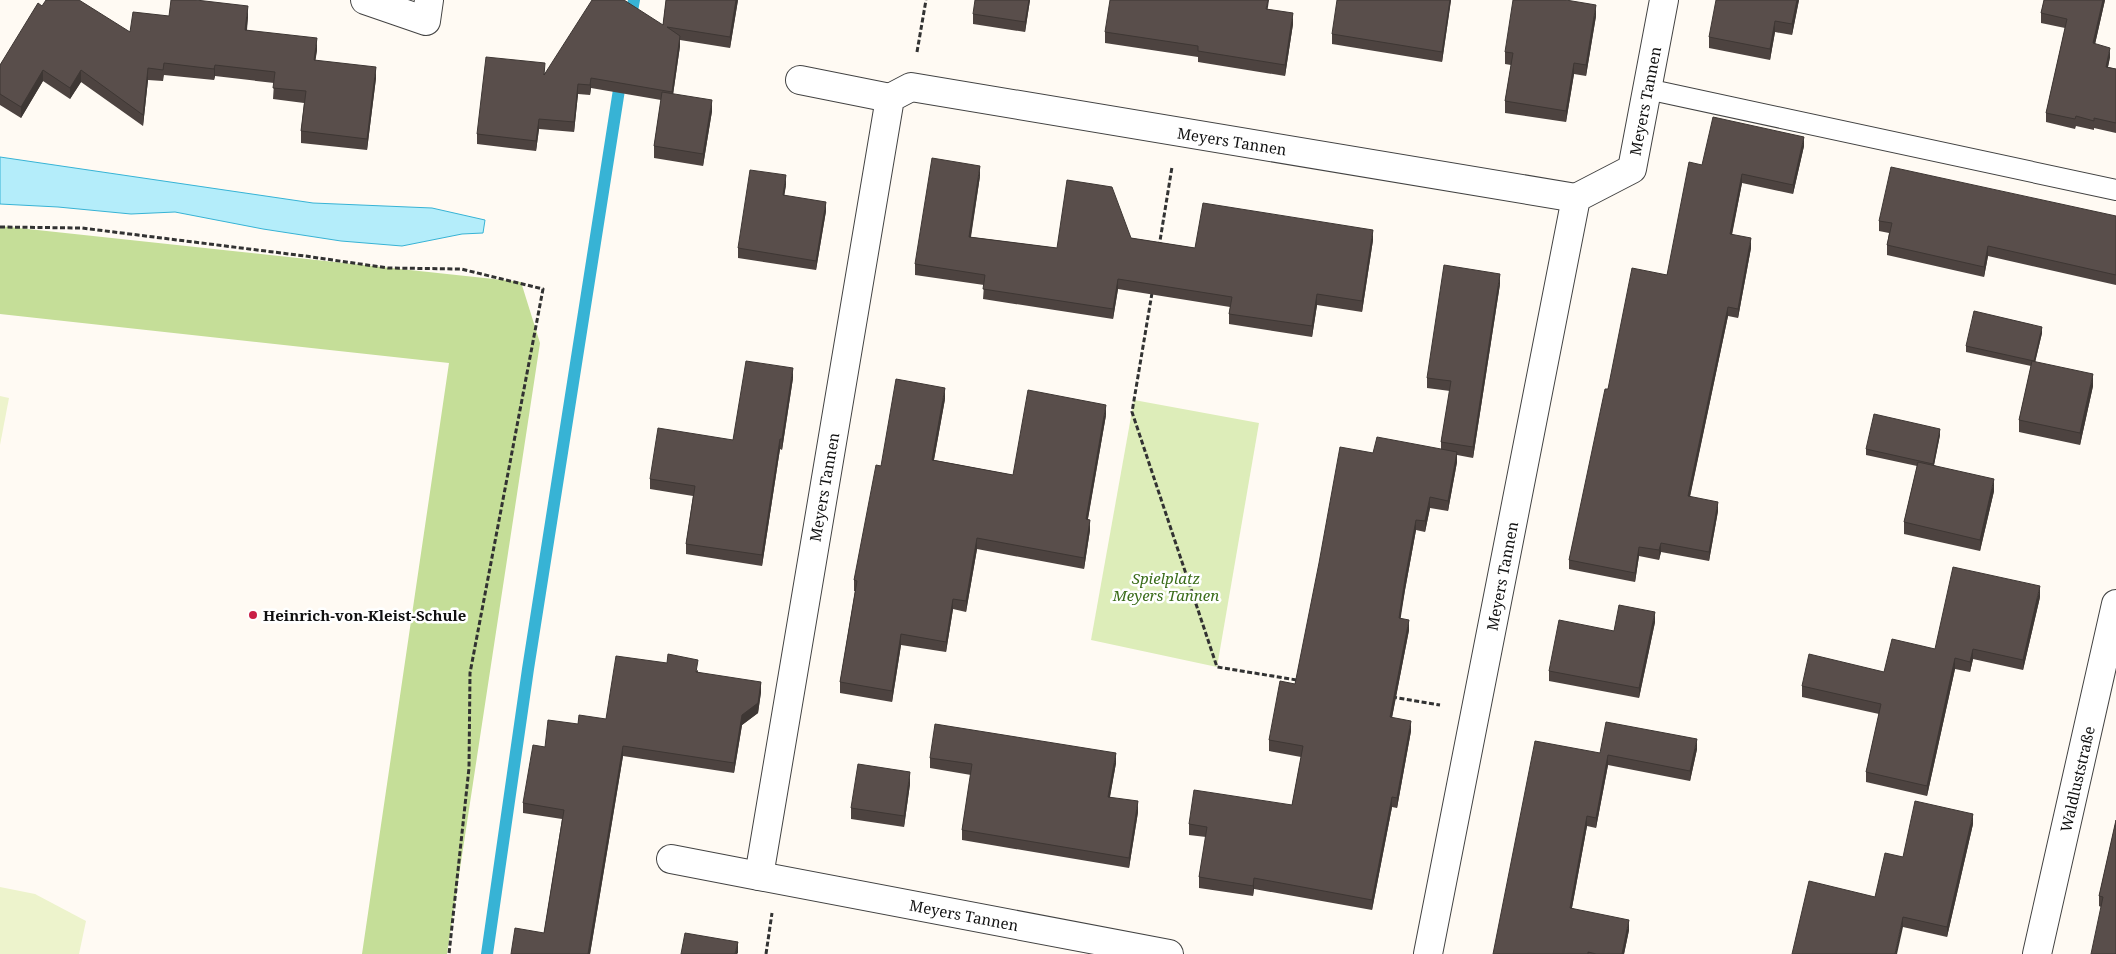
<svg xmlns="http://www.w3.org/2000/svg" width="2116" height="954" viewBox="0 0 2116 954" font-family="'Noto Serif',serif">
  <rect width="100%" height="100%" fill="#fffaf3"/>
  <path fill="#ddedb9" d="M 1134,400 L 1259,423 L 1217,667 L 1091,640 Z"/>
  <path fill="#c5de98" d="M 0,226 L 521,282 L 540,343 L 447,954 L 362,954 L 449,363 L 0,314 Z"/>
  <g fill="#edf3cc">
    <path d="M 0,396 L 9,398 L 0,445 Z"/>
    <path d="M 0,887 L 35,894 L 86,921 L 79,954 L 0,954 Z"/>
  </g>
  <path fill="#b4edfa" stroke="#37b3d5" d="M 0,157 L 313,203 L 432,208 L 485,220 L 483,233 L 462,234 L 402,246 L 341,241 L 263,229 L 175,212 L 131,214 L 58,207 L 0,204 Z"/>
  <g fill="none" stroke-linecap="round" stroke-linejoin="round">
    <g stroke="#37b3d5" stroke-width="12">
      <path d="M 630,22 L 634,0"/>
      <path d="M 487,954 L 528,669 L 621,77"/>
    </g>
    <defs>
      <path id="lane" d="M 1647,89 L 2116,190"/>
      <g id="street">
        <path d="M 365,0 L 426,21 L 429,0"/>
        <path d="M 800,80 L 890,98"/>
        <path d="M 671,859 L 759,876"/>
        <path d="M 1169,954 L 759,876 L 890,98 L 911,87 L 1576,198"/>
        <path d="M 1428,954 L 1576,198 L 1632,169 L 1664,0"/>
        <path d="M 2037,954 L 2116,604"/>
      </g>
    </defs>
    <use href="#lane" stroke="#434343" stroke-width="22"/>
    <use href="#street" stroke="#434343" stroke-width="30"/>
    <g stroke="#323232" stroke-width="3" stroke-dasharray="5 2.5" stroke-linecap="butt">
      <path d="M 917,52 L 926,0"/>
      <path d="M 0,227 L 82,228 L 305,256 L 388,268 L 461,269 L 543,289 L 470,673 L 469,768 L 449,954"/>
      <path d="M 1159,247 L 1172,167"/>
      <path d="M 1152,293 L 1132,412 L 1217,667 L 1297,680"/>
      <path d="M 1392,697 L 1440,705"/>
      <path d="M 766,954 L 772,913"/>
    </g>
    <use href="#lane" stroke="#fff" stroke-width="20"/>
    <use href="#street" stroke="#fff" stroke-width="28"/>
  </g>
  <g fill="#4d4340">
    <path d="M 666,0 L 738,0 L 730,48 L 680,40 L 680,46 L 673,94 L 712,111 L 703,166 L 654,158 L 654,146 L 661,100 L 591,88 L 590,95 L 578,94 L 574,132 L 539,129 L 536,151 L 477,144 L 477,134 L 545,73 L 663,25 Z"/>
    <path d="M 1030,0 L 1025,32 L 973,24 L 973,14 Z"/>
    <path d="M 1451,0 L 1442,62 L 1332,44 L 1332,34 Z"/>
    <path d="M 1799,0 L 1792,35 L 1775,32 L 1770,60 L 1709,48 L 1709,37 Z"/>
    <path d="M 2044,0 L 2105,0 L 2095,44 L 2110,57 L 2108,67 L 2116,69 L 2116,133 L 2094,128 L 2094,130 L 2076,126 L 2075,129 L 2046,122 L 2046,113 L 2065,28 L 2041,23 L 2041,13 Z"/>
    <path d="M 42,6 L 130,32 L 169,16 L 248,17 L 247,30 L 317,50 L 315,60 L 376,78 L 367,150 L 301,143 L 301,131 L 304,103 L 273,99 L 274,83 L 215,76 L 214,80 L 164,75 L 163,81 L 148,80 L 143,126 L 81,82 L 70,99 L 43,81 L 21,118 L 0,105 L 0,65 Z"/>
    <path d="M 1268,9 L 1293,24 L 1285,76 L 1198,62 L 1198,57 L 1105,43 L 1105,32 Z"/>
    <path d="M 1596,16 L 1586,76 L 1574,74 L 1566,122 L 1505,113 L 1505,101 L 1511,65 L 1505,64 L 1505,52 Z"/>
    <path d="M 1804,146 L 1793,194 L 1742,183 L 1732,235 L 1751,248 L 1738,318 L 1728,316 L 1690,497 L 1718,511 L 1709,561 L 1661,552 L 1659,560 L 1639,556 L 1635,582 L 1569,569 L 1569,560 L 1608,389 L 1667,275 L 1702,165 Z"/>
    <path d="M 980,176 L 971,237 L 1057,248 L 1131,238 L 1195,248 L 1373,240 L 1362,312 L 1317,305 L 1312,337 L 1229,324 L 1229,314 L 1230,307 L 1118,289 L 1113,319 L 983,299 L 984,285 L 915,275 L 915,264 Z"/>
    <path d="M 786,185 L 784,195 L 826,211 L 816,270 L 738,258 L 738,248 Z"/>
    <path d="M 2116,216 L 2116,285 L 1988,256 L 1984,277 L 1887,255 L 1887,245 L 1889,233 L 1879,231 L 1879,221 Z"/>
    <path d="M 1500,284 L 1473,458 L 1457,455 L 1457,462 L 1448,511 L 1430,508 L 1425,532 L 1416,530 L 1405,590 L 1400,618 L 1409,630 L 1392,717 L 1411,731 L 1397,808 L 1392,807 L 1372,910 L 1254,889 L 1253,896 L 1199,888 L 1199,877 L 1206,837 L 1189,835 L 1189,824 L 1292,805 L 1301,757 L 1269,751 L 1269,740 L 1295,684 L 1373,453 L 1441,449 L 1441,442 L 1450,391 L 1427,388 L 1427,378 Z"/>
    <path d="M 2042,333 L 2035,362 L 2093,386 L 2080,445 L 2019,432 L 2019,420 L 2031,366 L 1966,352 L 1966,346 Z"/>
    <path d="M 793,378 L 782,450 L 780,449 L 762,566 L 686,554 L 686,544 L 693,496 L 650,489 L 650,479 L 733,440 Z"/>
    <path d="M 945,399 L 934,460 L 1013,475 L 1106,415 L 1088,519 L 1090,530 L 1084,569 L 977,549 L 966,612 L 953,609 L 946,652 L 901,645 L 892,702 L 840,693 L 840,682 L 855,591 L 854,591 L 854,580 L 881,466 Z"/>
    <path d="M 1940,435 L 1934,465 L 1994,491 L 1980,551 L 1904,534 L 1904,522 L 1917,466 L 1866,455 L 1866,449 Z"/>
    <path d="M 2040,597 L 2023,670 L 1973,659 L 1970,672 L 1955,669 L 1927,796 L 1866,782 L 1866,772 L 1879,714 L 1802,697 L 1802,686 L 1884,672 L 1935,649 Z"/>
    <path d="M 1655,622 L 1639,698 L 1549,681 L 1549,671 L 1614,631 Z"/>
    <path d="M 698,670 L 698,672 L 761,692 L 758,713 L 742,725 L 734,773 L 623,756 L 590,954 L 511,954 L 544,933 L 562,819 L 523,813 L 523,803 L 545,747 L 578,724 L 606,719 Z"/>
    <path d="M 1697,749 L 1690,781 L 1608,765 L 1596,828 L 1587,826 L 1572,908 L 1629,930 L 1624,954 L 1493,954 L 1600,753 Z"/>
    <path d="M 930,758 L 1116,763 L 1110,797 L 1138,812 L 1129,868 L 962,840 L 962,830 L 971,775 L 930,768 Z"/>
    <path d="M 910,784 L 904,827 L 851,819 L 851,808 Z"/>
    <path d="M 2116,820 L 2116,954 L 2101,907 L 2099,906 L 2099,896 Z"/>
    <path d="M 1973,824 L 1947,937 L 1903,927 L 1875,897 L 1903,857 Z"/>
  </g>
  <g fill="#3e3734">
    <path d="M 736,0 L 738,0 L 730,48 L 730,37 Z"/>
    <path d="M 1029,0 L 1030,0 L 1025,32 L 1025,22 Z"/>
    <path d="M 1268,0 L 1269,0 L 1266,20 L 1266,9 Z"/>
    <path d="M 1450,0 L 1451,0 L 1442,62 L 1442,52 Z"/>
    <path d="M 1797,0 L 1799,0 L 1792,35 L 1792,24 Z"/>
    <path d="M 2103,0 L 2105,0 L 2093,53 L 2093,43 Z"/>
    <path d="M 1596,5 L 1596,16 L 1586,76 L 1586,65 Z"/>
    <path d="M 248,6 L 248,17 L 245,42 L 245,30 Z"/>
    <path d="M 1293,13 L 1293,24 L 1285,76 L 1285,65 Z"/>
    <path d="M 1775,21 L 1775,32 L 1770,60 L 1770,49 Z"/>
    <path d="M 680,36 L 680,46 L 672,102 L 672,92 Z"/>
    <path d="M 317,38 L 317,50 L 314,71 L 314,60 Z"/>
    <path d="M 2110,48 L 2110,57 L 2106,76 L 2106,67 Z"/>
    <path d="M 1574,63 L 1574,74 L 1566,122 L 1566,111 Z"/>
    <path d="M 215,65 L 215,76 L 214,80 L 214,69 Z"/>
    <path d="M 376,67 L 376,78 L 367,150 L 367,139 Z"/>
    <path d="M 148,68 L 148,80 L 143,126 L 143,115 Z"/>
    <path d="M 43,70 L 43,81 L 21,118 L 21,107 Z"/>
    <path d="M 81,70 L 81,82 L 70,99 L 70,88 Z"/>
    <path d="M 591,78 L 591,88 L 590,95 L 590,85 Z"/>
    <path d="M 578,84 L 578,94 L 574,132 L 574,122 Z"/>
    <path d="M 712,100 L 712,111 L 703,166 L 703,154 Z"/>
    <path d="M 539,119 L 539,129 L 536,151 L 536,141 Z"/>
    <path d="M 1804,137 L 1804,146 L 1793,194 L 1793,185 Z"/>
    <path d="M 980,166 L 980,176 L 969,247 L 969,237 Z"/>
    <path d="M 1742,174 L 1742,183 L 1730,243 L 1730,234 Z"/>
    <path d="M 786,175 L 786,185 L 783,204 L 783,195 Z"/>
    <path d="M 826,202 L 826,211 L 816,270 L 816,261 Z"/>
    <path d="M 1373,230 L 1373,240 L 1362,312 L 1362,301 Z"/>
    <path d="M 1751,238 L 1751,248 L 1738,318 L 1738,309 Z"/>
    <path d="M 1988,246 L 1988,256 L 1984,277 L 1984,267 Z"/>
    <path d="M 1500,274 L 1500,284 L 1473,458 L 1473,447 Z"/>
    <path d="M 1118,279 L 1118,289 L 1113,319 L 1113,309 Z"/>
    <path d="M 1317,294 L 1317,305 L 1312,337 L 1312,326 Z"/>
    <path d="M 1728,307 L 1728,316 L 1688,505 L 1688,496 Z"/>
    <path d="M 2042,327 L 2042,333 L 2034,367 L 2034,361 Z"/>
    <path d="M 793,368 L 793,378 L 782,450 L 782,439 Z"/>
    <path d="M 2093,374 L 2093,386 L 2080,445 L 2080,433 Z"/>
    <path d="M 945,388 L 945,399 L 932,470 L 932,460 Z"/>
    <path d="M 1106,405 L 1106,415 L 1086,529 L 1086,519 Z"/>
    <path d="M 1940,429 L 1940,435 L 1933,470 L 1933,464 Z"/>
    <path d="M 780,439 L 780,449 L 762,566 L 762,555 Z"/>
    <path d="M 1457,452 L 1457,462 L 1448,511 L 1448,501 Z"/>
    <path d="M 1994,479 L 1994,491 L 1980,551 L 1980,540 Z"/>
    <path d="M 1430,497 L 1430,508 L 1425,532 L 1425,521 Z"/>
    <path d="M 1718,502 L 1718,511 L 1709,561 L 1709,552 Z"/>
    <path d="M 1090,520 L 1090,530 L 1084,569 L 1084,558 Z"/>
    <path d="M 1416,520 L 1416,530 L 1405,590 L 1399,629 L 1399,618 L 1405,579 Z"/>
    <path d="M 977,538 L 977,549 L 966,612 L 966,601 Z"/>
    <path d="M 1661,543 L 1661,552 L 1659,560 L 1659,550 Z"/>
    <path d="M 1639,547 L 1639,556 L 1635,582 L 1635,573 Z"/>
    <path d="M 2040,586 L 2040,597 L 2023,670 L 2023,660 Z"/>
    <path d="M 953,599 L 953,609 L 946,652 L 946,642 Z"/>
    <path d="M 1655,612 L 1655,622 L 1639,698 L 1639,688 Z"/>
    <path d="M 1409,620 L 1409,630 L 1390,728 L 1390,717 Z"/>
    <path d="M 901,634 L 901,645 L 892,702 L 892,691 Z"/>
    <path d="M 1973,649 L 1973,659 L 1970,672 L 1970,662 Z"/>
    <path d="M 1955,658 L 1955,669 L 1927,796 L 1927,786 Z"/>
    <path d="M 761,682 L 761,692 L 758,713 L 742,725 L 734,773 L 734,763 L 742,715 Z"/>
    <path d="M 1411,721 L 1411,731 L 1397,808 L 1397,798 Z"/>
    <path d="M 1697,739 L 1697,749 L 1690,781 L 1690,771 Z"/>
    <path d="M 623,746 L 623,756 L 590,954 L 588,954 Z"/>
    <path d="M 1116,753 L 1116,763 L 1108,807 L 1108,797 Z"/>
    <path d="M 1608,755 L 1608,765 L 1596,828 L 1596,818 Z"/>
    <path d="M 910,772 L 910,784 L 904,827 L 904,816 Z"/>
    <path d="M 1392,797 L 1392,807 L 1372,910 L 1372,900 Z"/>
    <path d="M 1138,801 L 1138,812 L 1129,868 L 1129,858 Z"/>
    <path d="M 1973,814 L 1973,824 L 1947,937 L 1947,927 Z"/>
    <path d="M 1587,816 L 1587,826 L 1570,918 L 1570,908 Z"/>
    <path d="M 1254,878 L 1254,889 L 1253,896 L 1253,886 Z"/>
    <path d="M 1903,917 L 1903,927 L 1897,954 L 1895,954 Z"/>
    <path d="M 1629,920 L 1629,930 L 1624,954 L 1622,954 Z"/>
    <path d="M 738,942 L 738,953 L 737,954 L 735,954 Z"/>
  </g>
  <g fill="#594e4b" stroke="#3e3734">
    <path d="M 46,0 L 79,0 L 130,32 L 133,12 L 169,16 L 171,0 L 196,0 L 248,6 L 245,30 L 317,38 L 314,60 L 376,67 L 367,139 L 301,131 L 306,91 L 273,88 L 275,72 L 215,65 L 214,69 L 164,63 L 163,70 L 148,68 L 143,115 L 81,70 L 70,88 L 43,70 L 21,107 L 0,94 L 0,65 L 38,3 L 42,6 Z"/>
    <path d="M 592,0 L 624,0 L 663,25 L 666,0 L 736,0 L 730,37 L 667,27 L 680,36 L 672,92 L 591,78 L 590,85 L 578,84 L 574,122 L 539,119 L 536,141 L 477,134 L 486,57 L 545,63 L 544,75 Z"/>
    <path d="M 975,0 L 1029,0 L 1025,22 L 973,14 Z"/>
    <path d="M 1110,0 L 1268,0 L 1266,9 L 1293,13 L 1285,65 L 1198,51 L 1198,46 L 1105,32 Z"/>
    <path d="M 1337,0 L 1450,0 L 1442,52 L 1332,34 Z"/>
    <path d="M 1513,0 L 1566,0 L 1596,5 L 1586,65 L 1574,63 L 1566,111 L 1505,101 L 1513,53 L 1505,52 Z"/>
    <path d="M 1716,0 L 1797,0 L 1792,24 L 1775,21 L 1770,49 L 1709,37 Z"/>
    <path d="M 2044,0 L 2103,0 L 2093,43 L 2110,48 L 2106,67 L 2116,69 L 2116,123 L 2094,118 L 2094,121 L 2076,116 L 2075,119 L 2046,113 L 2067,19 L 2041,13 Z"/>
    <path d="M 662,92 L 712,100 L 703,154 L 654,146 Z"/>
    <path d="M 1713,117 L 1804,137 L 1793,185 L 1742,174 L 1730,234 L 1751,238 L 1738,309 L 1728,307 L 1688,496 L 1718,502 L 1709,552 L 1661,543 L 1659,550 L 1639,547 L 1635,573 L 1569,560 L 1605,389 L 1608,389 L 1632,268 L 1667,275 L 1689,162 L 1702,165 Z"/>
    <path d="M 932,158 L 980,166 L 969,237 L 1057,248 L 1067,180 L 1112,187 L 1131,238 L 1195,248 L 1203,203 L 1373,230 L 1362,301 L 1317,294 L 1312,326 L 1229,314 L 1232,297 L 1118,279 L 1113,309 L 983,289 L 985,275 L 915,264 Z"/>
    <path d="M 1891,167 L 2116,216 L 2116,275 L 1988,246 L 1984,267 L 1887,245 L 1892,223 L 1879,221 Z"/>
    <path d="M 750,170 L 786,175 L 783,195 L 826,202 L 816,261 L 738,248 Z"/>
    <path d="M 1444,265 L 1500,274 L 1473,447 L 1441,442 L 1451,381 L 1427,378 Z"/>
    <path d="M 1974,311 L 2042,327 L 2034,361 L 1966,346 Z"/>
    <path d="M 746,361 L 793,368 L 782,439 L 780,439 L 762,555 L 686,544 L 695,486 L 650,479 L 658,428 L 733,440 Z"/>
    <path d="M 2032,361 L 2093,374 L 2080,433 L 2019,420 Z"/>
    <path d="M 896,379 L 945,388 L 932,460 L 1013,475 L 1028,390 L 1106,405 L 1086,519 L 1090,520 L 1084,558 L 977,538 L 966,601 L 953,599 L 946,642 L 901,634 L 892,691 L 840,682 L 857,581 L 854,580 L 876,465 L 881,466 Z"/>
    <path d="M 1874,414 L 1940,429 L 1933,464 L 1866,449 Z"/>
    <path d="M 1377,437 L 1457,452 L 1448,501 L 1430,497 L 1425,521 L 1416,520 L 1405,579 L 1399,618 L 1409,620 L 1390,717 L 1411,721 L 1397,798 L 1392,797 L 1372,900 L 1254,878 L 1253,886 L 1199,877 L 1207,827 L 1189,824 L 1194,790 L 1292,805 L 1303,746 L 1269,740 L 1280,681 L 1295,684 L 1319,563 L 1340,447 L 1373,453 Z"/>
    <path d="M 1918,462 L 1994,479 L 1980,540 L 1904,522 Z"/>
    <path d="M 1953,567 L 2040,586 L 2023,660 L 1973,649 L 1970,662 L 1955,658 L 1927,786 L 1866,772 L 1881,704 L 1802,686 L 1809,654 L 1884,672 L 1892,639 L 1935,649 Z"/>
    <path d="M 1619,605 L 1655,612 L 1639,688 L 1549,671 L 1559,620 L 1614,631 Z"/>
    <path d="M 668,654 L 698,660 L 696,672 L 761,682 L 758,703 L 742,715 L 734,763 L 623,746 L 588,954 L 511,954 L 515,928 L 544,933 L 564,810 L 523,803 L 533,745 L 545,747 L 548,720 L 578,724 L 579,715 L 606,719 L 616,656 L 667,663 Z"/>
    <path d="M 1606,722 L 1697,739 L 1690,771 L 1608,755 L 1596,818 L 1587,816 L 1570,908 L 1629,920 L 1622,954 L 1596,954 L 1588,952 L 1588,954 L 1493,954 L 1535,741 L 1600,753 Z"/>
    <path d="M 935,724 L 1116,753 L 1108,797 L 1138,801 L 1129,858 L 962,830 L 972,764 L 930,758 Z"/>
    <path d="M 858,764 L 910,772 L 904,816 L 851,808 Z"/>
    <path d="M 1915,801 L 1973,814 L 1947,927 L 1903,917 L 1895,954 L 1792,954 L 1809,881 L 1875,897 L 1885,853 L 1903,857 Z"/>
    <path d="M 2116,820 L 2116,954 L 2091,954 L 2103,897 L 2099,896 Z"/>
    <path d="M 685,933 L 738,942 L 735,954 L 681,954 Z"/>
  </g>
  <circle fill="#c91f46" stroke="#fff" stroke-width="2" cx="253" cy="615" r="5"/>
  <g text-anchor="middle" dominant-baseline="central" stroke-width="5" stroke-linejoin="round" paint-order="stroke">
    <g font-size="15" fill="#101010" stroke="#fff">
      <text transform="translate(1645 101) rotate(-79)">Meyers Tannen</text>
      <text transform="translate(1232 141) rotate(9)">Meyers Tannen</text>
      <text transform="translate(824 487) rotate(-80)">Meyers Tannen</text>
      <text transform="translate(1502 576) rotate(-79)">Meyers Tannen</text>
      <text transform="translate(2077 779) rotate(-77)">Waldluststraße</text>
      <text transform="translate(964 915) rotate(11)">Meyers Tannen</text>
    </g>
    <g font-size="15" font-style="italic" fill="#3b6d1b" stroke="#fff">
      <text x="1166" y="578">Spielplatz<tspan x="1166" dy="17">Meyers Tannen</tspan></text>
    </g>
    <g font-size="15" font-weight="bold" fill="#101010" stroke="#fff" text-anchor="start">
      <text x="263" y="615">Heinrich-von-Kleist-Schule</text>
    </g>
  </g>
</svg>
